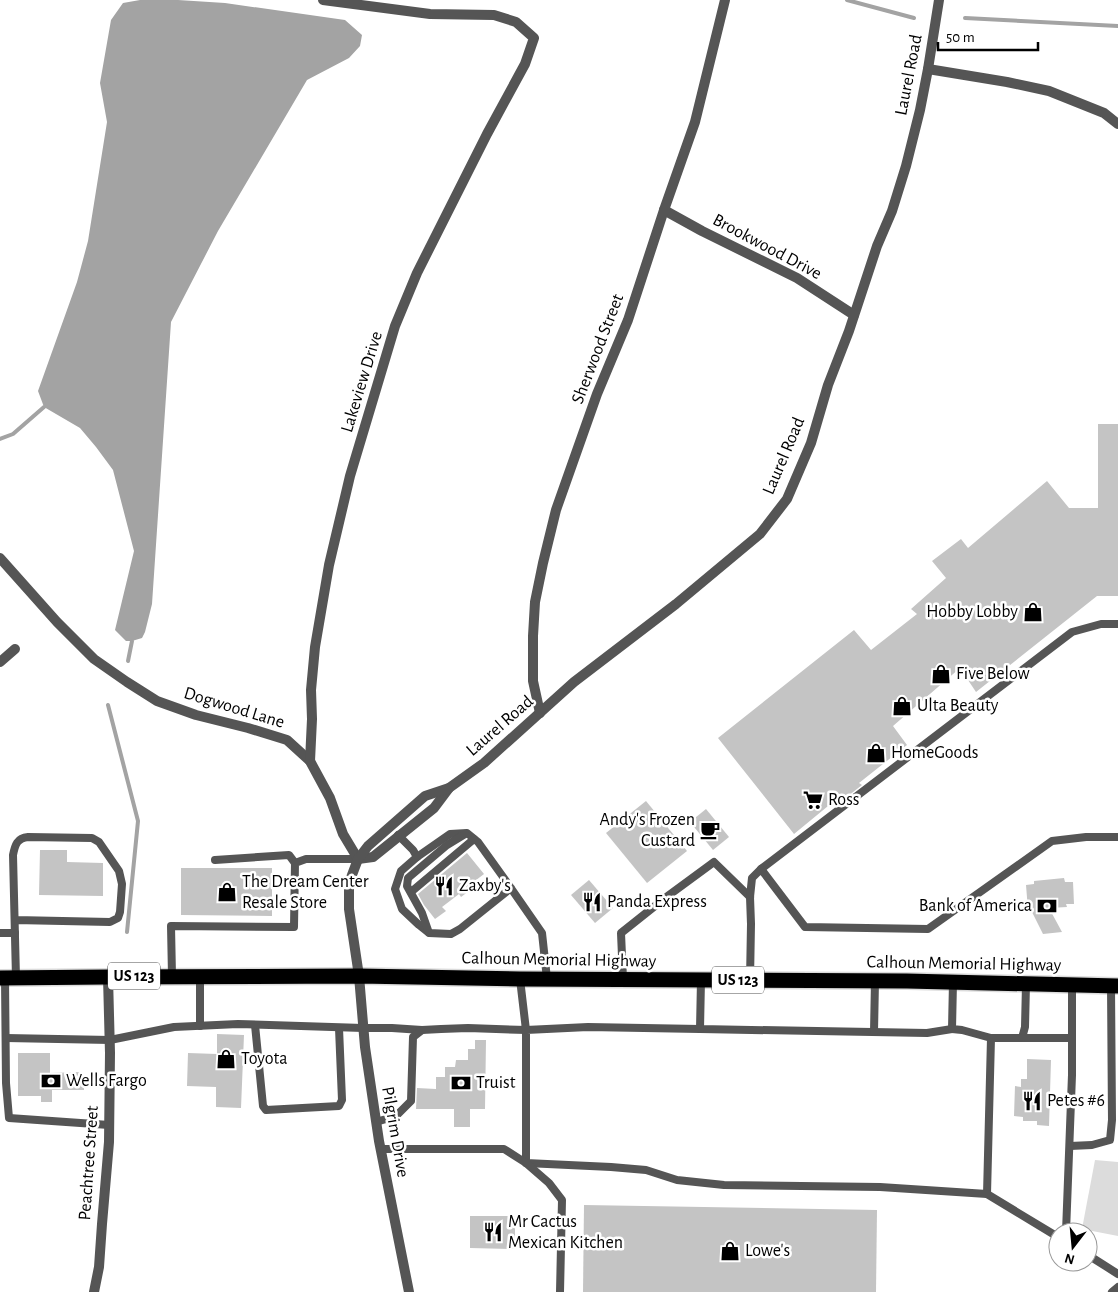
<svg xmlns="http://www.w3.org/2000/svg" width="1118" height="1292" viewBox="0 0 1118 1292" font-family="'Alegreya Sans',sans-serif">
  <rect width="100%" height="100%" fill="#fff"/>
  <path fill="#dcdcdc" d="M 1095,1160 L 1118,1162 L 1118,1236 L 1082,1229 Z"/>
  <path fill="#a3a3a3" d="M 140,0 L 178,0 L 225,3 L 345,20 L 362,35 L 360,46 L 349,58 L 307,80 L 218,231 L 171,322 L 152,604 L 145,632 L 142,638 L 132,641 L 126,641 L 115,630 L 134,551 L 113,470 L 96,447 L 80,428 L 44,407 L 38,391 L 77,282 L 88,241 L 107,122 L 100,83 L 111,20 L 123,3 Z"/>
  <g fill="none" stroke-linecap="round" stroke-linejoin="round">
    <g stroke="#a3a3a3" stroke-width="4">
      <path d="M 847,0 L 914,18"/>
      <path d="M 965,18 L 1118,26"/>
      <path d="M 0,439 L 13,434 L 44,407"/>
      <path d="M 128,661 L 132,641"/>
      <path d="M 108,705 L 138,821 L 127,932"/>
    </g>
  </g>
  <g fill="#c4c4c4">
    <path d="M 1098,424 L 1118,424 L 1118,596 L 1097,596 L 976,692 L 960,668 L 893,726 L 907,745 L 859,783 L 862,785 L 843,800 L 839,797 L 794,834 L 718,738 L 854,630 L 871,650 L 917,614 L 911,609 L 946,578 L 932,561 L 961,539 L 968,548 L 1047,481 L 1069,508 L 1098,508 Z"/>
    <path d="M 646,801 L 687,851 L 647,883 L 606,833 Z"/>
    <path d="M 706,809 L 729,837 L 713,850 L 690,822 Z"/>
    <path d="M 40,850 L 67,850 L 67,862 L 103,863 L 103,896 L 39,895 Z"/>
    <path d="M 467,853 L 484,874 L 467,887 L 469,891 L 461,897 L 459,894 L 442,907 L 446,911 L 435,919 L 424,905 L 418,894 Z"/>
    <path d="M 181,868 L 272,868 L 272,916 L 181,915 Z"/>
    <path d="M 1064,878 L 1065,882 L 1073,882 L 1074,904 L 1066,904 L 1067,907 L 1049,908 L 1062,932 L 1043,934 L 1031,910 L 1028,910 L 1026,885 L 1034,884 L 1034,881 Z"/>
    <path d="M 589,880 L 613,908 L 595,923 L 571,895 Z"/>
    <path d="M 217,1034 L 244,1035 L 241,1108 L 216,1107 L 216,1087 L 187,1086 L 188,1053 L 217,1054 Z"/>
    <path d="M 475,1040 L 486,1040 L 485,1109 L 470,1109 L 470,1127 L 454,1127 L 454,1109 L 416,1109 L 417,1088 L 436,1089 L 436,1077 L 445,1077 L 445,1067 L 455,1067 L 456,1060 L 468,1060 L 468,1049 L 475,1049 Z"/>
    <path d="M 18,1053 L 50,1053 L 50,1073 L 83,1072 L 84,1090 L 52,1090 L 52,1102 L 41,1102 L 41,1096 L 18,1096 Z"/>
    <path d="M 1027,1059 L 1051,1060 L 1049,1126 L 1037,1125 L 1037,1121 L 1023,1121 L 1023,1117 L 1014,1116 L 1015,1086 L 1021,1087 L 1021,1079 L 1027,1079 Z"/>
    <path d="M 584,1205 L 877,1210 L 876,1292 L 583,1292 Z"/>
    <path d="M 470,1216 L 515,1216 L 515,1249 L 470,1248 Z"/>
  </g>
  <g fill="none" stroke-linecap="round" stroke-linejoin="round">
    <defs>
      <path id="highway" d="M 0,978 L 108,977 L 359,976 L 520,979 L 907,981 L 1118,986"/>
    </defs>
    <use href="#highway" stroke="#dbdbdb" stroke-width="18"/>
    <g stroke="#555" stroke-width="8">
      <path d="M 398,835 L 413,850 L 417,857"/>
      <path d="M 215,860 L 289,855 L 295,863"/>
      <path d="M 761,869 L 1072,632 L 1101,624 L 1118,624"/>
      <path d="M 511,888 L 460,929 L 451,934 L 429,933 L 419,925 L 402,909 L 395,889 L 401,871 L 417,857 L 450,834 L 467,833 L 478,842 L 506,881 L 542,933 L 547,979"/>
      <path d="M 411,892 L 474,839"/>
      <path d="M 15,920 L 110,922 L 118,918 L 120,912 L 122,884 L 119,871 L 99,842 L 92,838 L 28,837 C 17,838 15,845 13,855 L 16,978"/>
      <path d="M 0,933 L 15,933"/>
      <path d="M 429,933 L 422,913 L 407,886 L 408,878 L 447,845 L 465,834"/>
      <path d="M 172,976 L 171,926 L 294,927 L 295,863 L 306,859 L 358,859"/>
      <path d="M 200,976 L 200,1026"/>
      <path d="M 5,978 L 6,1083 L 9,1118 L 109,1125"/>
      <path d="M 623,979 L 621,933 L 665,898 L 714,862 L 750,897"/>
      <path d="M 701,980 L 700,1029 L 927,1033 L 952,1029"/>
      <path d="M 750,980 L 751,924 L 750,897 L 752,878 L 761,869 L 805,927 L 928,929 L 1052,841 L 1086,837 L 1118,837"/>
      <path d="M 953,982 L 952,1029 L 962,1030 L 991,1038 L 987,1194 L 1058,1237"/>
      <path d="M 255,1025 L 263,1106 L 266,1110 L 339,1106 L 342,1100 L 339,1028"/>
      <path d="M 700,1029 L 588,1027 L 526,1030 L 526,1163 L 611,1167 L 646,1170 L 677,1180 L 724,1185 L 880,1187 L 987,1194"/>
      <path d="M 874,1032 L 875,981"/>
      <path d="M 6,1038 L 110,1040 L 174,1027 L 238,1024 L 363,1028 L 392,1028 L 422,1030"/>
      <path d="M 991,1038 L 1022,1038 L 1025,1027 L 1026,984"/>
      <path d="M 1022,1038 L 1072,1038"/>
      <path d="M 376,1122 L 396,1116 L 411,1101 L 413,1037 L 422,1030 L 441,1029 L 468,1028 L 526,1030 L 520,979"/>
      <path d="M 1070,1146 L 1092,1145 L 1110,1140 L 1112,1120 L 1111,986"/>
      <path d="M 380,1149 L 504,1149 L 526,1163 L 549,1183 L 562,1200 L 560,1292"/>
      <path d="M 1066,1232 L 1072,1075 L 1072,985"/>
      <path d="M 1088,1255 L 1118,1274"/>
      <path d="M 1112,1292 L 1118,1287"/>
    </g>
    <g stroke="#555" stroke-width="10">
      <path d="M 928,69 L 1007,82 L 1049,91 L 1104,113 L 1118,124"/>
      <path d="M 664,210 L 702,231 L 797,278 L 854,315"/>
      <path d="M 0,558 L 57,622 L 94,659 L 127,682 L 157,701 L 196,715 L 248,728 L 287,740 L 310,761 L 330,798 L 343,834 L 358,859"/>
      <path d="M 0,662 L 15,649"/>
      <path d="M 540,713 L 533,681 L 533,636 L 535,602 L 543,563 L 556,510 L 597,394 L 628,320 L 664,210 L 695,122 L 725,0"/>
      <path d="M 310,761 L 312,719 L 311,690 L 315,647 L 329,565 L 350,476 L 395,326 L 417,273 L 487,134 L 525,64 L 534,38 L 516,22 L 494,15 L 430,14 L 323,0"/>
      <path d="M 358,859 L 373,857 L 434,808 L 449,788"/>
      <path d="M 94,1292 L 99,1267 L 102,1224 L 109,1142 L 110,1053 L 108,977"/>
      <path d="M 409,1292 L 379,1141 L 365,1047 L 359,976 L 349,909 L 349,883 L 358,859 L 368,846 L 425,796 L 449,788 L 484,763 L 574,682 L 676,604 L 760,534 L 787,499 L 811,443 L 828,385 L 849,331 L 877,246 L 892,211 L 906,166 L 920,110 L 928,69 L 939,0"/>
    </g>
    <use href="#highway" stroke="#000" stroke-width="15"/>
  </g>
  <defs>
    <symbol id="shop-bare" viewBox="-9 -9 18 18"><path d="M-5-2.5h2.3a2.7 3.5 0 0 1 5.4 0H5L5.5 6h-11ZM-1.5-2.5h3a1.5 2.3 0 0 0-3 0Z" fill="#000" stroke="#fff" stroke-width="2.5" paint-order="stroke"/></symbol>
    <symbol id="supermarket-bare" viewBox="-9 -9 18 18"><path d="M-6-5.5h2.5l.6 2H6L4.5 2H-2.5L-4.4-4H-6ZM-1.5 3.2a1.3 1.3 0 1 0 .1 0ZM3 3.2a1.3 1.3 0 1 0 .1 0Z" fill="#000" stroke="#fff" stroke-width="2.5" paint-order="stroke"/></symbol>
    <symbol id="cafe-bare" viewBox="-9 -9 18 18"><path d="M-5.5-4.5H6V0H3Q3 3.5 0 3.5H-2.5Q-5.5 3.5-5.5 0ZM3-3.2v2h1.7v-2ZM-6 4.5H4V6H-6Z" fill="#000" stroke="#fff" stroke-width="2.5" paint-order="stroke"/></symbol>
    <symbol id="restaurant-bare" viewBox="-9 -9 18 18"><path d="M-5-6h1v4h1v-4h1v4h1v-4h1v5L-1.5 .5V6h-2V.5L-5-1ZM5-6V6H3V1.5H1.5Q1.5-4 5-6Z" fill="#000" stroke="#fff" stroke-width="2.5" paint-order="stroke"/></symbol>
    <symbol id="bank-bare" viewBox="-9 -9 18 18"><path d="M-6-4H6V4H-6ZM0-2.3a2.3 2.3 0 1 0 0 4.6a2.3 2.3 0 1 0 0-4.6Z" fill="#000" stroke="#fff" stroke-width="2.5" paint-order="stroke"/></symbol>
  </defs>
  <g fill-rule="evenodd">
    <use href="#shop-bare" x="1019" y="598" width="28" height="28"/>
    <use href="#shop-bare" x="927" y="660" width="28" height="28"/>
    <use href="#shop-bare" x="888" y="692" width="28" height="28"/>
    <use href="#shop-bare" x="862" y="739" width="28" height="28"/>
    <use href="#supermarket-bare" x="799" y="786" width="28" height="28"/>
    <use href="#cafe-bare" x="696" y="816" width="28" height="28"/>
    <use href="#restaurant-bare" x="430" y="872" width="28" height="28"/>
    <use href="#shop-bare" x="213" y="878" width="28" height="28"/>
    <use href="#restaurant-bare" x="578" y="888" width="28" height="28"/>
    <use href="#bank-bare" x="1033" y="892" width="28" height="28"/>
    <use href="#shop-bare" x="212" y="1045" width="28" height="28"/>
    <use href="#bank-bare" x="37" y="1067" width="28" height="28"/>
    <use href="#bank-bare" x="447" y="1069" width="28" height="28"/>
    <use href="#restaurant-bare" x="1018" y="1087" width="28" height="28"/>
    <use href="#restaurant-bare" x="479" y="1218" width="28" height="28"/>
    <use href="#shop-bare" x="716" y="1237" width="28" height="28"/>
  </g>
  <g text-anchor="middle" dominant-baseline="central" stroke-width="5" stroke-linejoin="round" paint-order="stroke">
    <g fill="#fff" stroke="#4c4c4c" stroke-width="1">
      <rect x="108" y="962.5" width="52" height="27" rx="4"/>
      <rect x="712" y="966.5" width="52" height="27" rx="4"/>
    </g>
    <g font-size="16" font-weight="bold" fill="#000">
      <text x="134" y="976">US 123</text>
      <text x="738" y="980">US 123</text>
    </g>
    <g font-size="18" fill="#000" stroke="#fff">
      <text transform="translate(909 75) rotate(-79)">Laurel Road</text>
      <text transform="translate(767 247) rotate(28)">Brookwood Drive</text>
      <text transform="translate(598 349) rotate(-69)">Sherwood Street</text>
      <text transform="translate(362 382) rotate(-73)">Lakeview Drive</text>
      <text transform="translate(784 456) rotate(-67)">Laurel Road</text>
      <text transform="translate(234 708) rotate(17)">Dogwood Lane</text>
      <text transform="translate(500 726) rotate(-41)">Laurel Road</text>
      <text transform="translate(559 960) rotate(1)">Calhoun Memorial Highway</text>
      <text transform="translate(964 964) rotate(1)">Calhoun Memorial Highway</text>
      <text transform="translate(395 1132) rotate(80)">Pilgrim Drive</text>
      <text transform="translate(89 1163) rotate(-86)">Peachtree Street</text>
    </g>
    <g font-size="18" fill="#000" stroke="#fff" text-anchor="start">
      <text x="1018" y="612" text-anchor="end">Hobby Lobby</text>
      <text x="956" y="674">Five Below</text>
      <text x="917" y="706">Ulta Beauty</text>
      <text x="891" y="753">HomeGoods</text>
      <text x="828" y="800">Ross</text>
      <text x="695" y="820" text-anchor="end">Andy's Frozen<tspan x="695" dy="21">Custard</tspan></text>
      <text x="242" y="882">The Dream Center<tspan x="242" dy="21">Resale Store</tspan></text>
      <text x="459" y="886">Zaxby's</text>
      <text x="607" y="902">Panda Express</text>
      <text x="1032" y="906" text-anchor="end">Bank of America</text>
      <text x="241" y="1059">Toyota</text>
      <text x="66" y="1081">Wells Fargo</text>
      <text x="476" y="1083">Truist</text>
      <text x="1047" y="1101">Petes #6</text>
      <text x="508" y="1222">Mr Cactus<tspan x="508" dy="21">Mexican Kitchen</tspan></text>
      <text x="745" y="1251">Lowe's</text>
    </g>
  </g>
  <g transform="translate(1073 1247) rotate(196)"><circle r="24" fill="#ffffff" stroke="#999999"/>
  <path d="M0-4L9 19L0 12L-9 19Z" fill="#000000"/>
  <text y="-8" font-size="14" font-weight="bold" text-anchor="middle" fill="#000000">N</text>
  </g>
  <path d="M938 42v8h100v-8" fill="none" stroke="#000000" stroke-width="2.5"/>
  <text x="946" y="42" font-size="15" fill="#000000" stroke="#ffffff" stroke-width="4" paint-order="stroke">50 m</text>
</svg>
